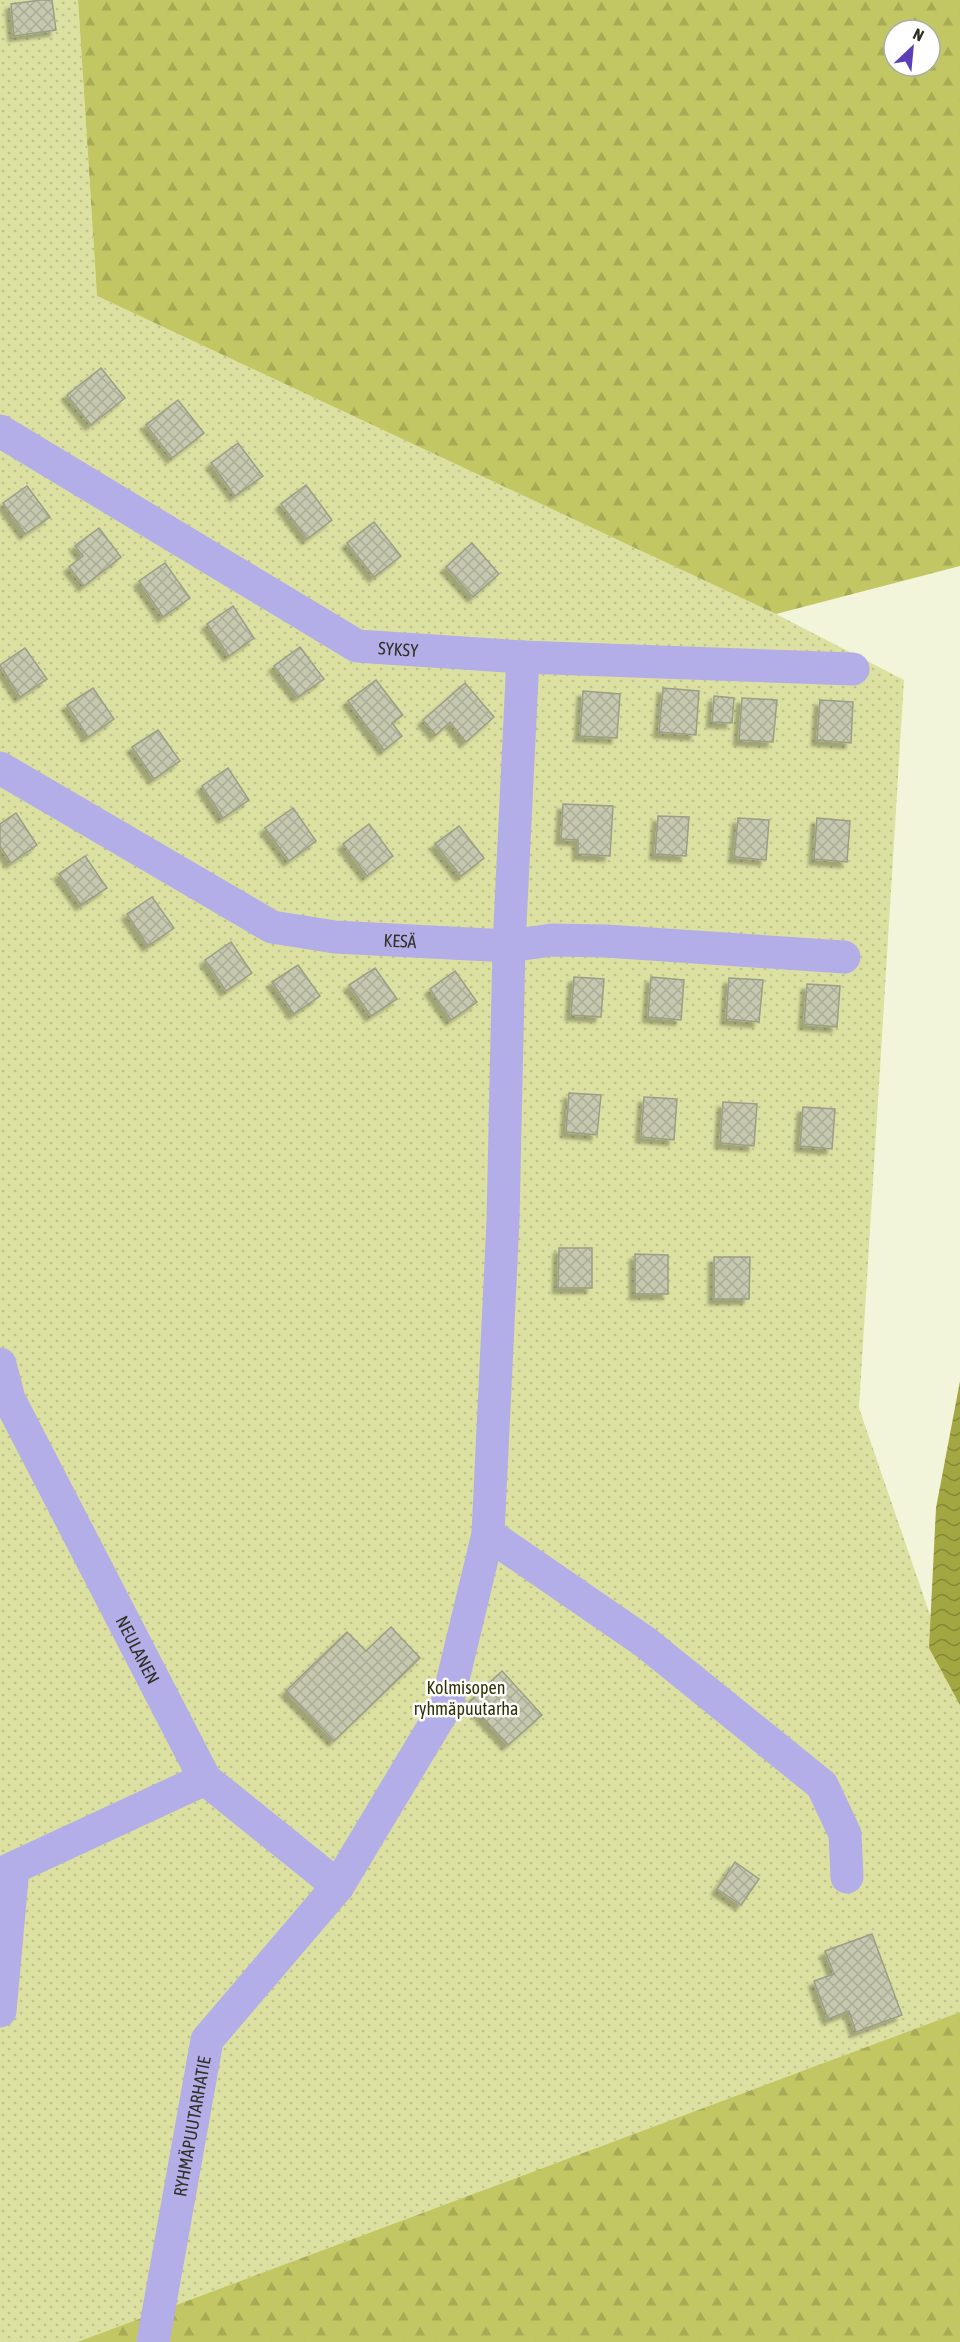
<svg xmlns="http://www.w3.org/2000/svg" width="960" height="2342" viewBox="0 0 960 2342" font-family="'Asap Condensed',sans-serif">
  <defs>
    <pattern id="green-dots" width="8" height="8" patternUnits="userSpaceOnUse" patternTransform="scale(1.5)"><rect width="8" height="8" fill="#dce1a1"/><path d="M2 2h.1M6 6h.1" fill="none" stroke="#bdc18a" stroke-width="1.8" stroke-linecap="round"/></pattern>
    <pattern id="forest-firs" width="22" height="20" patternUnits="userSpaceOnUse" patternTransform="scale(1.5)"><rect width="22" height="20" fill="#c2c763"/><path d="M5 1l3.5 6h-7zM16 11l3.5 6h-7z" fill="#a7ab56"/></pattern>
    <pattern id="water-waves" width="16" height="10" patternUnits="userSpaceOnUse" patternTransform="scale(1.5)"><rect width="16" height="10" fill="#a3a742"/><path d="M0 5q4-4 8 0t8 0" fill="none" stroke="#858837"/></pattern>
    <pattern id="building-cross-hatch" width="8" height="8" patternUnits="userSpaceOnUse" patternTransform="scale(1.5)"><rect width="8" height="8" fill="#c6c9af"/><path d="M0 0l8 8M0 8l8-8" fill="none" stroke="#aaad96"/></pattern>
    <filter id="shadow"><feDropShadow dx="-5.5" dy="5.5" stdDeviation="1.5" flood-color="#0004"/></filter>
  </defs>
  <rect width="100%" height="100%" fill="#f3f5da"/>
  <path fill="url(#green-dots)" d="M 0,0 L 78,0 L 97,296 L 776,614 L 904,680 L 859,1408 L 960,1702 L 960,2012 L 77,2342 L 0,2342 Z"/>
  <g fill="url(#forest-firs)" fill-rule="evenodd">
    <path d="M 78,0 L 960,0 L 960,566 L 776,614 L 97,296 ZM 894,30 L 930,30 L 930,66 L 894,66 Z"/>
    <path d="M 960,2012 L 960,2342 L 77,2342 Z"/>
  </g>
  <path fill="url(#water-waves)" d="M 960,1381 L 960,1705 L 929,1648 L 936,1508 Z"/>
  <g fill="url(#building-cross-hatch)" stroke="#9c9e85" stroke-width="1.5" filter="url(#shadow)">
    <path d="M 41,0 L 52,0 L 56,30 L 14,36 L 11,4 Z"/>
    <path d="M 101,368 L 125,398 L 91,425 L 67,395 Z"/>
    <path d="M 178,400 L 204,433 L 172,458 L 146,425 Z"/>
    <path d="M 238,443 L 263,476 L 235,496 L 211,463 Z"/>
    <path d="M 306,485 L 332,520 L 307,539 L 281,504 Z"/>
    <path d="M 27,486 L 50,517 L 25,534 L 3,503 Z"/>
    <path d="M 374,522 L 401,556 L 374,577 L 347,543 Z"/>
    <path d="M 99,528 L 121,557 L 84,586 L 69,567 L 83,556 L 75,546 Z"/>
    <path d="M 472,543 L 499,574 L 473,597 L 446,567 Z"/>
    <path d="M 165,563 L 190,598 L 163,617 L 139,581 Z"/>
    <path d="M 233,606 L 254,638 L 229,656 L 207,624 Z"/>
    <path d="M 300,647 L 324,679 L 298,697 L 274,666 Z"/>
    <path d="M 25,648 L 47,679 L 20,697 L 0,665 Z"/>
    <path d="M 376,680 L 403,715 L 392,723 L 402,736 L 384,750 L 348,701 Z"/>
    <path d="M 465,683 L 494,717 L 466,742 L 450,722 L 436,735 L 423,720 Z"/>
    <path d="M 93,688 L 114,719 L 88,737 L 67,705 Z"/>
    <path d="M 663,688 L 699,691 L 696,735 L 659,732 Z"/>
    <path d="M 583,691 L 620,694 L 617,738 L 580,736 Z"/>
    <path d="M 714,696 L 734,698 L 732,723 L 712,722 Z"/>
    <path d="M 742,698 L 777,700 L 773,742 L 739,740 Z"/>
    <path d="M 820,700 L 853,702 L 851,743 L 817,740 Z"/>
    <path d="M 158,730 L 180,761 L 154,779 L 132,747 Z"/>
    <path d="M 228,768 L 249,800 L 223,818 L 202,786 Z"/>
    <path d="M 563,804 L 613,806 L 610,856 L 578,854 L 578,840 L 561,839 Z"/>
    <path d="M 293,808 L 316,841 L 289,861 L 265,828 Z"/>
    <path d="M 16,813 L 37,845 L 11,863 L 0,846 L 0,824 Z"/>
    <path d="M 658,816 L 689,817 L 686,856 L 655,854 Z"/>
    <path d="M 738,818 L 769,820 L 766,860 L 734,857 Z"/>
    <path d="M 817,818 L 850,821 L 847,862 L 814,859 Z"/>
    <path d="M 369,824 L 393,856 L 367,876 L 343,844 Z"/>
    <path d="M 459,826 L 484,858 L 461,876 L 435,844 Z"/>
    <path d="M 85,856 L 107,888 L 81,905 L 59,874 Z"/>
    <path d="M 152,897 L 174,928 L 148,946 L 127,914 Z"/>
    <path d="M 231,942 L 252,973 L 226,991 L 205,960 Z"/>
    <path d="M 298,965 L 320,996 L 294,1014 L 272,982 Z"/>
    <path d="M 375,968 L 397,999 L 371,1016 L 349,985 Z"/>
    <path d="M 455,971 L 477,1002 L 451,1020 L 430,989 Z"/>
    <path d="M 574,977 L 604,979 L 601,1017 L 571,1015 Z"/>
    <path d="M 651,977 L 684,980 L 681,1020 L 648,1017 Z"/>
    <path d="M 729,978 L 763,980 L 759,1022 L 726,1019 Z"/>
    <path d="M 807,984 L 840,986 L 837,1027 L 804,1024 Z"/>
    <path d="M 569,1093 L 601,1095 L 597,1135 L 566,1132 Z"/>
    <path d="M 644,1097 L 677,1099 L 674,1140 L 641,1137 Z"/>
    <path d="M 723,1102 L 757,1104 L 754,1146 L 720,1143 Z"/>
    <path d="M 803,1107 L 835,1109 L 832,1149 L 800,1146 Z"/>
    <path d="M 559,1248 L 592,1248 L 592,1288 L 558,1288 Z"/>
    <path d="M 635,1254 L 668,1255 L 668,1294 L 635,1294 Z"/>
    <path d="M 714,1257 L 750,1257 L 749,1299 L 714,1299 Z"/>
    <path d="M 391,1627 L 420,1658 L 334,1741 L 286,1691 L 347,1632 L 366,1651 Z"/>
    <path d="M 502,1671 L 542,1715 L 508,1745 L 469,1702 Z"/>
    <path d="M 735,1862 L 759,1879 L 741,1905 L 717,1889 Z"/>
    <path d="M 872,1934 L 902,2015 L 856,2032 L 849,2011 L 828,2019 L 814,1981 L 834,1974 L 825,1951 Z"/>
  </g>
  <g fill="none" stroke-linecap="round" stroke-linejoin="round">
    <g stroke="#b4aee8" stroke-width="33">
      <path id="s1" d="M 0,431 L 357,646 L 523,657 L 853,669"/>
      <path d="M 523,657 L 509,946 L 503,1220 L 488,1534 L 645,1642 L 822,1785 L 845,1834 L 847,1877"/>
      <path id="s2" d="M 0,768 L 272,927 L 335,937 L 509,946 L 552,940 L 606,941 L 844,957"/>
      <path id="s3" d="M 0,1364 L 9,1399 L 205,1779 L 338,1886"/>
      <path d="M 0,1874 L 205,1779"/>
      <path d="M 0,2011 L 13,1868"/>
      <path id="s4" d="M 153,2342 L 207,2040 L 338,1886 L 447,1704 L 488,1534"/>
    </g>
  </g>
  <g text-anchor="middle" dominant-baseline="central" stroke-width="5" stroke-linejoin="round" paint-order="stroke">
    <g font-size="18" fill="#2f3026" stroke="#fff">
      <text stroke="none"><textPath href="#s1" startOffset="458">SYKSY</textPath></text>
      <text stroke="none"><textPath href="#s2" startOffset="444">KESÄ</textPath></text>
      <text stroke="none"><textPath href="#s3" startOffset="318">NEULANEN</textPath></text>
      <text stroke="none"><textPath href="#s4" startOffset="219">RYHMÄPUUTARHATIE</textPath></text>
    </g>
    <g font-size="18" fill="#2f3105" stroke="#fff">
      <text x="466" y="1687">Kolmisopen<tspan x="466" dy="21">ryhmäpuutarha</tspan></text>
    </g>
  </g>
  <g transform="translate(912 48) rotate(26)"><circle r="28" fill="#ffffff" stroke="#acaca8" stroke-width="1.5"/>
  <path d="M0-4.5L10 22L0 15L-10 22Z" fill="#5c3eb7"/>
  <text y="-9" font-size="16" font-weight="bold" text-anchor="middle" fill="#2f3026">N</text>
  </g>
</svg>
